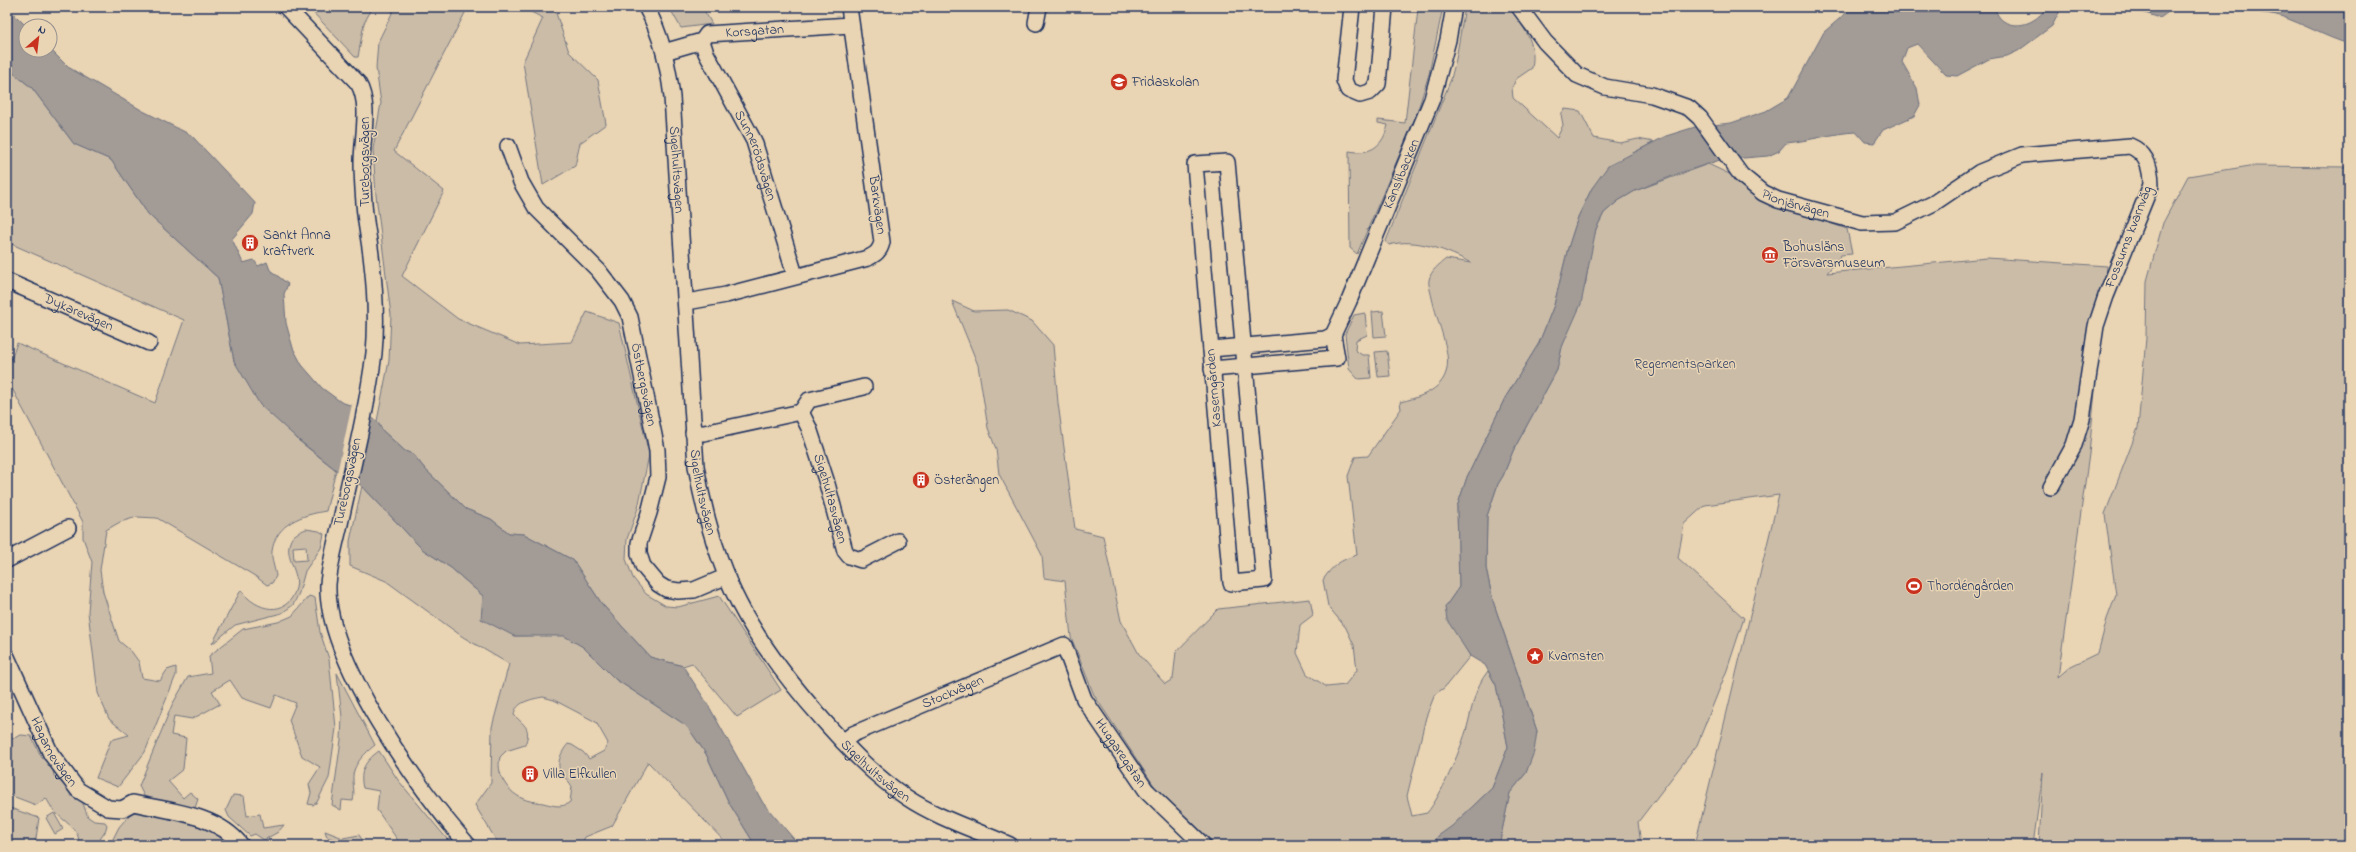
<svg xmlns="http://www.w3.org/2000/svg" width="2356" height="852" viewBox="0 0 2356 852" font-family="'Indie Flower',sans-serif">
  <rect width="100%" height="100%" fill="#e9d4b3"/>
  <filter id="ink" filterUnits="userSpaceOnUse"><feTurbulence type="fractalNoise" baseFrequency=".025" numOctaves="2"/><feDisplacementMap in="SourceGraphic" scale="8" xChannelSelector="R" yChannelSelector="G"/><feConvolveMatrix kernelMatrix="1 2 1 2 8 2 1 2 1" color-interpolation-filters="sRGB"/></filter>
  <g filter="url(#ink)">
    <g fill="#cbbca7" stroke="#737682" fill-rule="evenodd">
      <path d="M 308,7 L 373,7 L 364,23 L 358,57 L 355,57 Z"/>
      <path d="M 395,7 L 468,7 L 394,151 L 444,191 L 402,276 L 458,319 L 520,345 L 572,342 L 587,312 L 619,323 L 649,455 L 638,508 L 627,539 L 626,559 L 633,578 L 646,594 L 666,606 L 678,607 L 719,596 L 781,690 L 737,717 L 692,663 L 683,666 L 650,657 L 602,604 L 573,560 L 524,534 L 509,533 L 491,519 L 466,509 L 425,469 L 413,454 L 405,451 L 383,431 L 377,421 L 389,361 L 391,315 L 376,195 L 373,149 L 381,103 L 376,68 L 378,42 Z"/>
      <path d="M 521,7 L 554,7 L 569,52 L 598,80 L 606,124 L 580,143 L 575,166 L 543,185 L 523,62 L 543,18 Z"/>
      <path d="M 669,7 L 702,7 L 712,24 L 681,28 Z"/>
      <path d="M 1437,7 L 1443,7 L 1429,74 L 1416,116 L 1357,254 L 1350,248 L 1349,151 C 1371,155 1383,146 1388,125 L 1378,123 L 1378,120 L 1405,123 L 1418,9 L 1436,11 Z"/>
      <path d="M 1465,7 L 1510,7 C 1523,28 1537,41 1532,68 L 1516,79 L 1512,88 L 1513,98 L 1557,138 L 1563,125 L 1561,114 L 1565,109 L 1580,111 L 1594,138 L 1620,143 L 1638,139 L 1654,142 L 1631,154 L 1592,188 L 1578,217 L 1568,248 L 1554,305 L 1539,343 L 1505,398 L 1467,477 L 1457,507 L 1459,587 L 1445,607 L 1470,656 L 1444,688 L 1435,694 L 1426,717 L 1407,796 L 1412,816 L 1427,813 C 1441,796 1459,753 1466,731 C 1472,710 1474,688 1488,671 L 1496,685 L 1508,747 L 1492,788 L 1452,826 L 1438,845 L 1216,845 L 1155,787 L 1094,695 L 1071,637 L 1065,581 L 1044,578 L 1042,555 L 999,474 L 996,449 L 988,428 L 978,365 L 952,301 L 974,311 L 1008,310 L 1032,321 L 1053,345 L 1058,403 L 1075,529 L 1103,536 L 1121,621 L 1139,654 L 1165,684 L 1173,679 L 1176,652 L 1218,609 L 1310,599 L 1313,615 L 1300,625 L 1297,653 L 1307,674 L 1327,687 L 1345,685 L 1357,670 L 1354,645 L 1346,628 L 1328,606 L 1323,580 C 1332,566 1340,560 1357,555 L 1348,476 L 1355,457 L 1368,456 L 1401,409 L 1400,402 C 1473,386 1443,347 1432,298 C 1431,293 1428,284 1429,280 C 1431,270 1439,265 1446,259 L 1471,263 C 1449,251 1415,237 1389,245 L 1386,241 L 1451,79 L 1456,59 Z"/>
      <path d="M 7,68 L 32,88 L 74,144 L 111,160 L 148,214 L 218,278 L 234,361 L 299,441 L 336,470 L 326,511 C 302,515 276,523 272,551 C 271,559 275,569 276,576 L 272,583 L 267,585 L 255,576 L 157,518 L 137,517 L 120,522 L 106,530 L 100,570 L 103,592 L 119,641 L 131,651 L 139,662 L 142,678 L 160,681 L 167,670 L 176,667 L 176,675 L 145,752 L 118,787 L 96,778 L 111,740 L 129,735 L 109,719 L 98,693 L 88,612 L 92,562 L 83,538 L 83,522 L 7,379 L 7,371 L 17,343 L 155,403 L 184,320 L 7,242 Z"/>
      <path d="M 1708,164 L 1740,179 L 1782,207 L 1847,229 L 1852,254 L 1841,255 L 1827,273 L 1987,258 L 2107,266 L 2089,454 L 2058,677 L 2071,666 L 2098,653 L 2107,619 L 2116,595 L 2105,514 L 2138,428 L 2146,338 L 2147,281 L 2163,223 L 2188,176 L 2250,166 L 2349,167 L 2349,845 L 2039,845 L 2043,772 L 2033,845 L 1695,845 L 1779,495 L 1705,505 L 1684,524 L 1678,558 L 1744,618 L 1727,670 L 1697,745 L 1638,822 L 1641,845 L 1499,845 L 1510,793 L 1526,773 L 1537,731 L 1493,601 L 1486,568 L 1487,516 L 1498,484 L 1503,476 L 1513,451 L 1557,370 L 1562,347 L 1586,282 L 1589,256 L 1596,229 L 1604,213 L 1618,201 L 1635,191 Z"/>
      <path d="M 1383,311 L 1386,336 L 1374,337 L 1372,312 Z"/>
      <path d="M 1365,313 L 1367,335 L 1356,340 L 1355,350 L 1362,355 L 1369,355 L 1371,378 L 1358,379 L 1349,369 L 1345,334 L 1354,315 Z"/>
      <path d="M 1387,351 L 1390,376 L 1378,377 L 1375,352 Z"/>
      <path d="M 362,486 L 422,549 L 451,568 L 483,596 L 514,636 L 564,635 L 583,647 L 615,679 L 687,726 L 706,754 L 729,803 L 755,845 L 728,845 L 648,762 L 612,826 L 585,837 L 581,845 L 499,845 L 475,805 L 491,783 L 492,727 L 509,664 L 463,637 L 386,581 L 350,566 L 350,541 ZM 543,697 L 554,700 L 596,722 L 608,743 L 604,751 L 589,759 L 583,752 L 572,745 L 568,744 C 561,752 555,765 562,774 C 565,779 570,781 572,787 L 570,802 C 562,809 552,805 543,803 C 539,802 534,802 530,801 C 511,797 495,777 500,757 L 506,751 L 525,745 C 531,728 526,727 514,715 C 515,702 532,699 543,697 Z"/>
      <path d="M 306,529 L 319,531 L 324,534 L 321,548 L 305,571 L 299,593 L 293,605 L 282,613 L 235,625 L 212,644 L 241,590 C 255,611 288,619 296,588 C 300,572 284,558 290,542 C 292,535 299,532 306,529 ZM 306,546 L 307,560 L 294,561 L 293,547 Z"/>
      <path d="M 309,596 L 315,598 L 320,632 L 329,659 L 336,728 L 329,778 L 317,802 L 313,805 L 308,804 L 311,793 L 309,784 L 320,767 L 302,756 L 289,720 L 296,703 L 276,695 L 271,708 L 242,698 L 230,680 L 212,691 L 220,704 L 192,719 L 174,716 L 171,735 L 186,738 L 183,769 L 168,781 L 183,798 L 190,792 L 198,799 L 195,808 L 150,800 L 144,796 L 139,786 L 172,705 L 188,677 L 211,673 L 209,656 L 243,629 L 278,622 L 292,616 Z"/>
      <path d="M 337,673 L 375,745 C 365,753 352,765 353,779 C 353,787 355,791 353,801 L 342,800 L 341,810 L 332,805 L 341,740 L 342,717 Z"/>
      <path d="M 21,735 L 31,736 L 42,758 L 52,766 L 54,776 L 82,801 L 88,817 L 94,821 L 105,822 L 107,825 L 105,832 L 96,845 L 79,845 C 80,829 66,823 56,813 C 52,809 49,803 46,798 L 36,805 L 7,794 L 7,741 Z"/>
      <path d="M 379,751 L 398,780 L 452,845 L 406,845 L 399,842 L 377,810 L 379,791 L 363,788 C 359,771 365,761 379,751 Z"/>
      <path d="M 233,795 L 244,796 L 247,816 L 260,814 L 263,828 L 284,825 L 278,832 L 264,840 L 255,834 L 250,836 L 229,817 L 226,810 Z"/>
      <path d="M 7,807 L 39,818 L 35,845 L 7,845 Z"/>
      <path d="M 132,812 C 158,816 217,820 231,845 L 110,845 L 119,827 Z"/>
      <path d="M 54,813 L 63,829 L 55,834 L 46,818 Z"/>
      <path d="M 325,831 L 343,838 L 359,835 L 363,841 L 342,843 L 327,837 Z"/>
    </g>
    <g fill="#a29b96" stroke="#6c7080" fill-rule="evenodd">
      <path d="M 7,7 L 26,26 L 26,50 L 50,49 L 68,67 L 143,111 L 191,135 L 255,203 L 253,214 L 232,239 L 243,263 L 254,260 L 258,266 L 267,262 L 270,270 L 288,284 L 284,294 L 286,323 L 293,348 L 302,365 L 322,388 L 341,402 L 350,405 L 377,421 L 383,431 L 405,451 L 413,454 L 425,469 L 466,509 L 491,519 L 509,533 L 524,534 L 573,560 L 602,604 L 650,657 L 683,666 L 707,703 L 763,803 L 799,845 L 755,845 L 729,803 L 706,754 L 687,726 L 615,679 L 583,647 L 564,636 L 514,636 L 481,619 L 483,596 L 451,568 L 422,549 L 362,486 L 336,470 L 300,441 L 260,405 L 234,361 L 218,278 L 148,214 L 111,160 L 74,144 L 32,88 L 7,68 ZM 663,679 L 669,681 L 678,687 L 680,696 L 675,698 L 668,697 L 657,686 L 658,681 Z"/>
      <path d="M 1853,7 L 1995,7 C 1998,25 2017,29 2032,21 C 2038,18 2043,12 2048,7 L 2062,7 L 2052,26 L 2018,51 L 2007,56 L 1989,59 L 1957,76 L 1946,75 L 1917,44 L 1907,48 L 1902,62 L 1917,88 L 1920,105 L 1914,116 L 1883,130 L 1874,143 L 1865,142 L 1856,132 C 1832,133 1810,141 1786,143 L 1779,151 L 1768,156 L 1720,160 L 1680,173 L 1635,191 L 1618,201 L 1604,213 L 1596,229 L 1581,304 L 1562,347 L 1557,370 L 1513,451 L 1503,476 L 1498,484 L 1487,516 L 1486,568 L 1493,601 L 1537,731 L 1534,752 L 1526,773 L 1510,793 L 1499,845 L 1433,845 L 1438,836 L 1452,826 L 1492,788 L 1508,747 L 1496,685 L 1485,665 L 1470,656 L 1447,620 L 1445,607 L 1459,587 L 1457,507 L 1467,477 L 1505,398 L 1539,343 L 1554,305 L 1568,248 L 1578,217 L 1592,188 L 1608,166 L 1666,136 L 1695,127 L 1731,123 L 1766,111 L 1788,98 L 1824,32 Z"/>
      <path d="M 2127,7 L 2175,7 L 2160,18 Z"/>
      <path d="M 2240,7 L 2349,7 L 2349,44 C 2325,37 2304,24 2280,16 C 2268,12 2252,14 2240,7 Z"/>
    </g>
    <path fill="#e9d4b3" d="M 352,404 L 372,416 L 357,485 L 337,473 Z"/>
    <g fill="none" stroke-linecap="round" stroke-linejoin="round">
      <path stroke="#a29b96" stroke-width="26" d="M 629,664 C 656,681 679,698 700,723"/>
      <defs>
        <g id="minor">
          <path d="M 286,7 L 358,83 C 371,105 362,137 362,163 C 362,176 363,190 364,203 C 365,221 369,238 371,255 C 375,287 377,321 374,353 C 367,410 352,468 340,524 C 335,545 330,563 328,584 C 325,659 419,790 468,845"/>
          <path id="s1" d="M 646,7 C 662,36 668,65 672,97 L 696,466 C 715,577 750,638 824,721 C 849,749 874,776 906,797 C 937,818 976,830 1010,845"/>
          <path d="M 1352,7 L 1344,80 L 1348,90 L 1360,95 L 1370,92 L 1378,84 L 1385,7"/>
          <path id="s2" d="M 1519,7 L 1545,42 L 1577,75 L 1605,87 L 1652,95 L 1689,108 L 1700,118 L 1741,175 L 1763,193 L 1778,200 L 1862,223 L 1895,222 L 1934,203 L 1980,172 L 2022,155 L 2130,146 C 2147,153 2151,168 2151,185 L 2106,296 L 2096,326 L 2082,419 L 2074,445 L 2051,487"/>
          <path d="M 1036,23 L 1039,7"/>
          <path id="s3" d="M 702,41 L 706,53 L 754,141 L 795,275"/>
          <path id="s4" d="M 664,52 L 702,41 L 707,34 L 851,25"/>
          <path id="s5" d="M 508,146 L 521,182 L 536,208 L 598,270 L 622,301 L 630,317 L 657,450 L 658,477 L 649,513 L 639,543 L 639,554 L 643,566 L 658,584 L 666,589 L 678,591 L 694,590 L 725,577"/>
          <path d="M 1227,162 L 1264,580 L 1231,583 L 1195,164 Z"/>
          <path id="s6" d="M 7,281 L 149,343"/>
          <path d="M 687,302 L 726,295 L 868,258 C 876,254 880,251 882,242 L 849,7"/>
          <path d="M 1211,349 L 1325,339 L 1333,335"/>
          <path id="s7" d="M 1212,369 L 1337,358 L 1333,335 L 1349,301 L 1432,99 L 1448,40 L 1454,7"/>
          <path d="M 801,412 L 809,400 L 864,387"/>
          <path id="s8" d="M 693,433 L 704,433 L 801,412 L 809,428 L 826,480 L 845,551 L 849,556 L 861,560 L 898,541"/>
          <path d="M 7,560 L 68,528"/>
          <path id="s9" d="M 7,657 L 51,754 L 78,790 L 108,808 L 122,809 L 133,803 C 169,811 217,814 241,845"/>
          <path id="s10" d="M 843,742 L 853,734 L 1064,645 L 1084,699 L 1146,790 L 1203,845"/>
        </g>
      </defs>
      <use href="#minor" stroke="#1b2f5e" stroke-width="18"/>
      <use href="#minor" stroke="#e9d4b3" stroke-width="15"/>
    </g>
  </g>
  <defs>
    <symbol id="school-disc" viewBox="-11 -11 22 22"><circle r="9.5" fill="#c8321e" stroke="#e9d4b3"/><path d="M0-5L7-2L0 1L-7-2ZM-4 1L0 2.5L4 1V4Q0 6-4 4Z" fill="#fff"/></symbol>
    <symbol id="building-disc" viewBox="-11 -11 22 22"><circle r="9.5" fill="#c8321e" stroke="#e9d4b3"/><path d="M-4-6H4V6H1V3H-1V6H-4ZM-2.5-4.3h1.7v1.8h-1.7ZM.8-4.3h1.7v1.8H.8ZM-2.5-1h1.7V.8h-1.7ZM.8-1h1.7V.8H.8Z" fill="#fff"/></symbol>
    <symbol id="museum-disc" viewBox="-11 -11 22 22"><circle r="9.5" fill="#c8321e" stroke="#e9d4b3"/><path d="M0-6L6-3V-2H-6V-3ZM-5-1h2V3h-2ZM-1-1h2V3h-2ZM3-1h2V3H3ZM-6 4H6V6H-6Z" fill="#fff"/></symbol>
    <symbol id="stadium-disc" viewBox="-11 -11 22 22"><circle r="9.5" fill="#c8321e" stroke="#e9d4b3"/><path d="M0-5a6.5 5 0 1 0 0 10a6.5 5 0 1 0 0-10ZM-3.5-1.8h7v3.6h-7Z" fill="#fff"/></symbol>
    <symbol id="sight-disc" viewBox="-11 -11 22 22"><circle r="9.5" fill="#c8321e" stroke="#e9d4b3"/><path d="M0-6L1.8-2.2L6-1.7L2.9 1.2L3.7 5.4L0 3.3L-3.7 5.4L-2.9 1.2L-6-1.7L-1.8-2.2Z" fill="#fff"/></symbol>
  </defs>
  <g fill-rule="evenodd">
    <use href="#school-disc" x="1109" y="72" width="20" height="20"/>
    <use href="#building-disc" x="240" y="233" width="20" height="20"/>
    <use href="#museum-disc" x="1760" y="245" width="20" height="20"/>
    <use href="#building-disc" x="911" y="470" width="20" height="20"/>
    <use href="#stadium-disc" x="1904" y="576" width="20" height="20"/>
    <use href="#sight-disc" x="1525" y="646" width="20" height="20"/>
    <use href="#building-disc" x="520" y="764" width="20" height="20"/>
  </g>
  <g text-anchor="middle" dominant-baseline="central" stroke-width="3" stroke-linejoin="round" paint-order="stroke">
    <g font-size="14" fill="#1b2f5e" stroke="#e9d4b3">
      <text stroke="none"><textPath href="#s4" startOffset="96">Korsgatan</textPath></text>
      <text stroke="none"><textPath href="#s3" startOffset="127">Sunnerödsvägen</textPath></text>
      <text transform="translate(365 162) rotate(-90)">Tureborgsvägen</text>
      <text stroke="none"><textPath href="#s1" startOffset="167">Sigelhultsvägen</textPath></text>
      <text stroke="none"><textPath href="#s7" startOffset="324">Kanslibacken</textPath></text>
      <text stroke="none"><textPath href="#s2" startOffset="355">Pionjärvägen</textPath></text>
      <text transform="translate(877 205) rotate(82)">Barkvägen</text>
      <text transform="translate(2129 237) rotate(-69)">Fossums kvarnväg</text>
      <text stroke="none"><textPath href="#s6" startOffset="78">Dykarevägen</textPath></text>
      <text stroke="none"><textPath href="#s5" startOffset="282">Östbergsvägen</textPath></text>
      <text transform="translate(1214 388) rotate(-95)">Kaserngården</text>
      <text transform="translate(348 482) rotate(-78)">Tureborgsvägen</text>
      <text stroke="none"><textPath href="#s1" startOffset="491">Sigelhultsvägen</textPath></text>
      <text stroke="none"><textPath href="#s8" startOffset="202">Sigehultasvägen</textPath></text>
      <text stroke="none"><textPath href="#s10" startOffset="121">Stockvägen</textPath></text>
      <text stroke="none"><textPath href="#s9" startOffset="106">Hagarnevägen</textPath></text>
      <text stroke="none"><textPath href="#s10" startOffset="365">Huggaregatan</textPath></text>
      <text stroke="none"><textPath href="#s1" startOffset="826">Sigelhultsvägen</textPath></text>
    </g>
    <g font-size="14" fill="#1b2f5e" stroke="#e9d4b3" text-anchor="start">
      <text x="1132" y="82">Fridaskolan</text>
      <text x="263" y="235">Sankt Anna<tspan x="263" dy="16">kraftverk</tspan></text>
      <text x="1783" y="247">Bohusläns<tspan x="1783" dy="16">Försvarsmuseum</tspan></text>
      <text x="934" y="480">Österängen</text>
      <text x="1927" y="586">Thordéngården</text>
      <text x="1548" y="656">Kvarnsten</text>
      <text x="543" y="774">Villa Elfkullen</text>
    </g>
    <g font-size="14" fill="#354469" stroke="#e9d4b3">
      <text x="1685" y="364">Regementsparken</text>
    </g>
  </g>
  <rect width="2356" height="852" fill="none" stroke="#e9d4b3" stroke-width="24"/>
  <rect x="12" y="12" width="2332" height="828" fill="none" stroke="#1b2f5e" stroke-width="1.5" filter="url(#ink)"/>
  <g transform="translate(38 38) rotate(28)"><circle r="19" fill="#e9d4b3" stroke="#979291"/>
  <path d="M0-3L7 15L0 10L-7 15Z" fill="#c8321e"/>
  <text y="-6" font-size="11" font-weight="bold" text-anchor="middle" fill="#1b2f5e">N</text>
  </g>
</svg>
